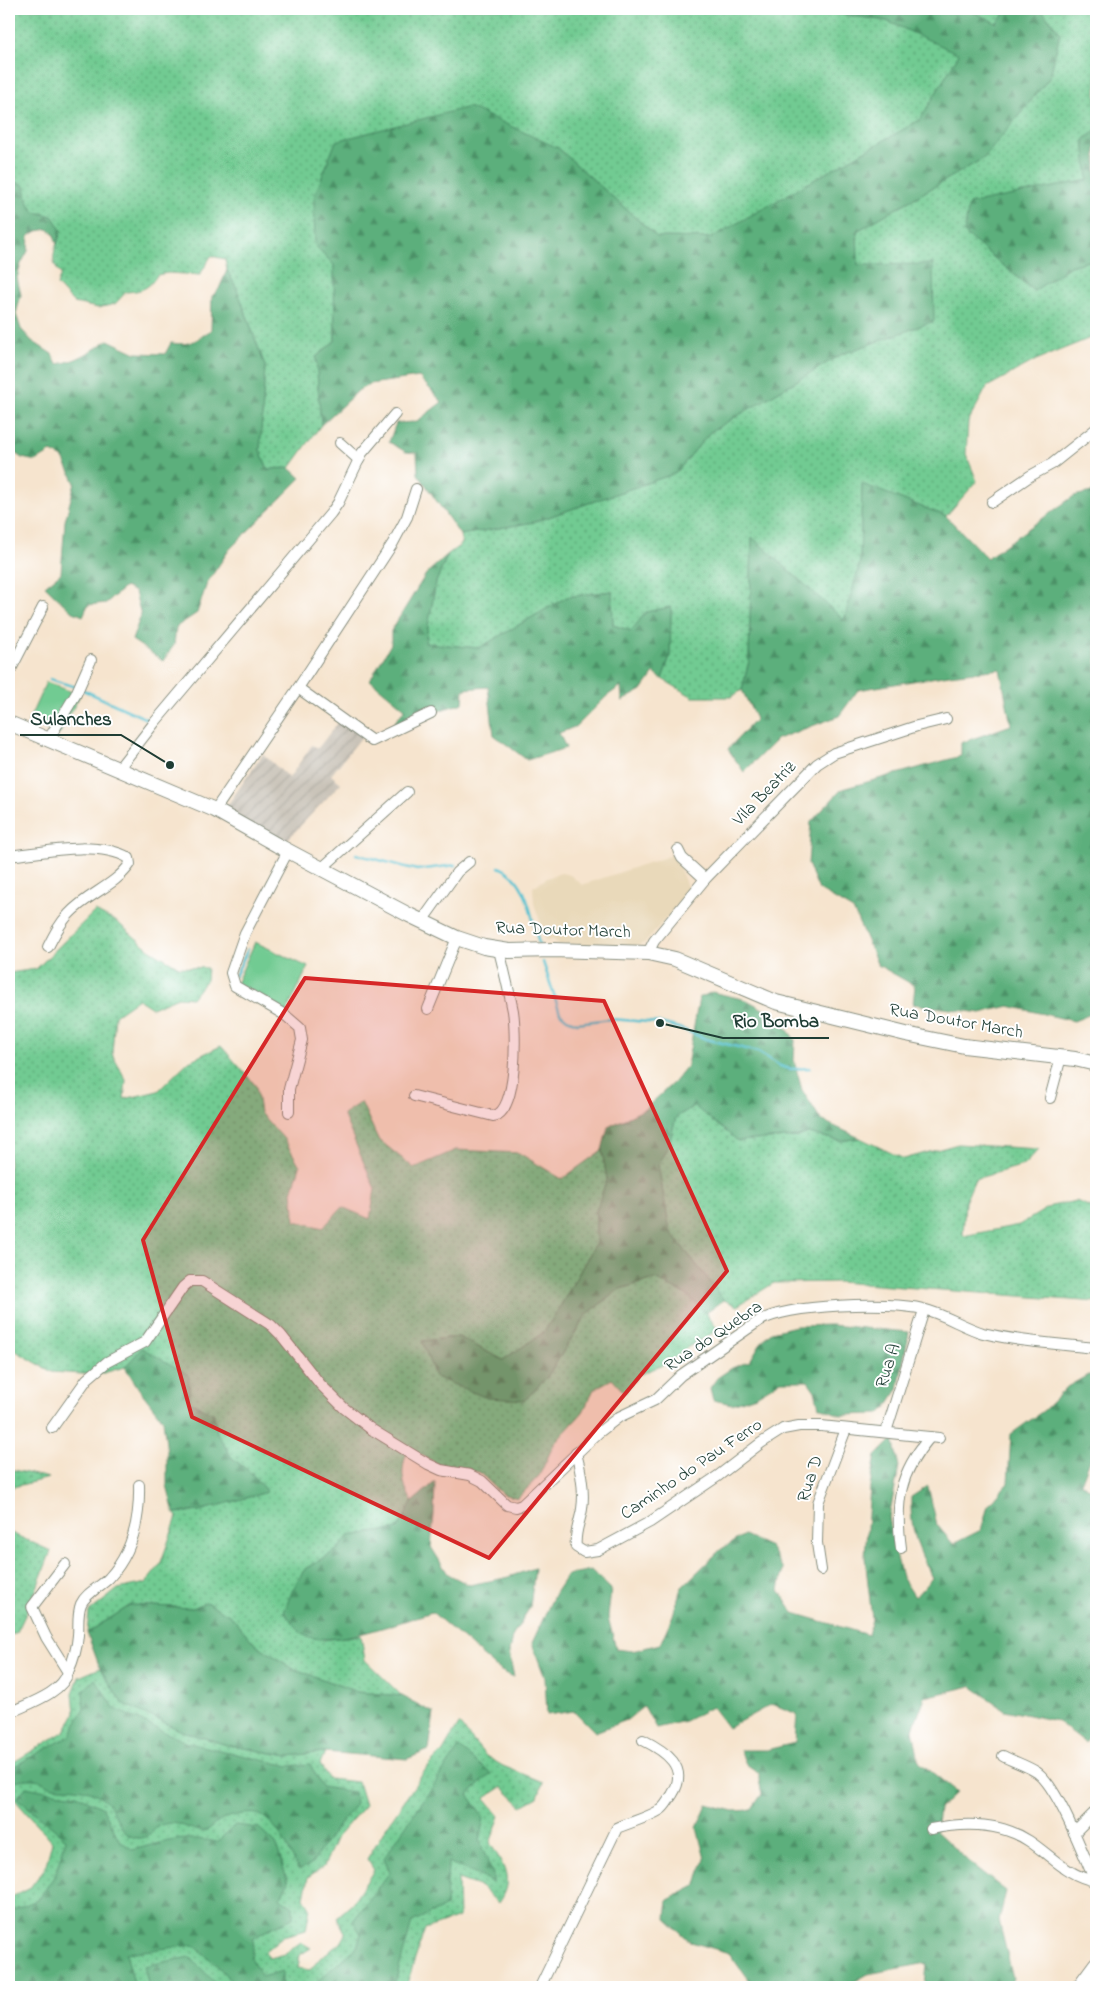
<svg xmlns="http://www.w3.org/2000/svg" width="1105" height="1996" viewBox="0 0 1105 1996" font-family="'Indie Flower',sans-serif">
  <defs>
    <pattern id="industrial-furrows" width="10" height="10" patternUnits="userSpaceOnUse" patternTransform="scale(1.25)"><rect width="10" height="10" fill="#c9c3b8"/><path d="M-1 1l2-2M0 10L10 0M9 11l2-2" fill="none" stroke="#aca89f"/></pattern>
    <pattern id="grass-dots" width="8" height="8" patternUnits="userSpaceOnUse" patternTransform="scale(1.25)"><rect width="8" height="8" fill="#71cb92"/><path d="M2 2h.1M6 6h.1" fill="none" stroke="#5ca678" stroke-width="1.8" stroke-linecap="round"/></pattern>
    <pattern id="forest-firs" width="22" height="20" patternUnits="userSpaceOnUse" patternTransform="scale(1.25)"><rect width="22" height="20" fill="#5caf7c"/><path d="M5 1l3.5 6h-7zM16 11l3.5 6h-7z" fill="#4b9066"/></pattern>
  </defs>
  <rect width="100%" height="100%" fill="#fff"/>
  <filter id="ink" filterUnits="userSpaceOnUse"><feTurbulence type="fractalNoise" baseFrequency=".02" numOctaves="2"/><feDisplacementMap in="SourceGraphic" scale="10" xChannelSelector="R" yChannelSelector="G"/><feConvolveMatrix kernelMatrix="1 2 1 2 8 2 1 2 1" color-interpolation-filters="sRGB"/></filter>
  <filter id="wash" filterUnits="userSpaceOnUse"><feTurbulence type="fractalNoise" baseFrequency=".0096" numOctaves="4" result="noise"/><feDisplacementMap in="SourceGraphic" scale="20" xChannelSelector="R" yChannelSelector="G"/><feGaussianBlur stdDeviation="1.12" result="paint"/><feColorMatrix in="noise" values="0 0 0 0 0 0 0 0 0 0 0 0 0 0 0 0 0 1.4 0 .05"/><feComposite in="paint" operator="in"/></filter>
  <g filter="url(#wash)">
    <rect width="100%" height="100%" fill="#f6e4ce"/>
    <path fill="#e9d9ba" d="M 672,855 L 674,856 L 689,891 L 645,943 L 636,946 L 557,944 L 554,940 L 546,940 L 534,903 L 533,887 L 547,878 L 561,873 L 570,875 L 582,885 Z"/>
    <path fill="url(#industrial-furrows)" d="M 341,719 L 363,735 L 331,775 L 341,783 L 283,844 L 224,810 L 263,754 L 289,778 L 312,745 L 318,748 Z"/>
    <g fill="url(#grass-dots)" stroke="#488463">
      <path d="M 9,9 L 402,9 L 437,12 L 444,9 L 806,9 L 887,21 L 960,53 L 920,120 L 711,238 L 657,237 L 558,148 L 315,244 L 334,265 L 335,341 L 316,357 L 321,425 L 290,468 L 268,469 L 260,450 L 265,366 L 237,289 L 227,270 L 225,259 L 211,256 L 200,275 L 168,273 L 157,275 C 149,289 141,291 126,292 L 115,304 L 98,308 L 74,303 L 57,285 L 61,274 C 47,261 57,246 61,230 L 52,216 L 34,212 L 27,200 L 25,186 L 13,181 L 9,182 Z"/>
      <path d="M 967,9 L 1009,9 L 996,23 Z"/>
      <path d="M 1041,9 L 1096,9 L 1096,130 L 1084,140 L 1089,180 L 964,232 L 1034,291 L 1070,266 L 1096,259 L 1096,335 L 1093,337 L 1036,360 L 987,387 L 968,422 L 966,454 L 977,481 L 946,516 L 862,485 L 860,563 L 844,621 L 752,538 L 749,661 L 742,690 L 731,697 L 693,697 L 662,679 L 670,656 L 671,607 L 646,612 L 632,631 L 613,625 L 611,591 L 567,597 L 479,648 L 425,643 L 436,582 L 448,554 L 462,544 L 460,535 L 534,522 L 676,473 L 710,432 L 842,354 L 934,321 L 858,265 L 857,231 L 984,158 L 1050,77 L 1060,33 Z"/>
      <path d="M 95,911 L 117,922 L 149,949 L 179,967 L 207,968 L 206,980 L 192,998 L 178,997 L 152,1008 L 138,999 L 115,1015 L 112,1054 L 126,1080 L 124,1099 L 158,1091 L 189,1061 L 221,1046 L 256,1086 L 260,1113 L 284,1139 L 300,1166 L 292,1192 L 295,1221 L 323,1228 L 342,1207 L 370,1219 L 375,1189 L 343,1114 L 361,1102 L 378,1139 L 414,1168 L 456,1150 L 519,1153 L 562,1179 L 602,1150 L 607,1179 L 596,1211 L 596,1243 L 557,1312 L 543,1333 L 503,1360 L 459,1337 L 423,1341 L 547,1377 L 587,1314 L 620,1289 L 655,1279 L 687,1295 L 706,1313 L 718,1330 L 688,1347 L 668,1363 L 638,1375 L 625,1393 L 612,1379 L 594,1389 L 583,1412 L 554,1444 L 539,1476 L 518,1498 L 502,1494 L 479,1472 L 445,1468 L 416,1452 L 407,1452 C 400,1473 402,1482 412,1502 L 398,1529 L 349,1536 L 337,1550 L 305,1569 L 323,1640 L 361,1635 L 365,1660 L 402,1696 L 357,1692 L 292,1668 L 254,1643 L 231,1616 L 206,1603 L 193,1608 L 131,1605 L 87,1633 L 89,1612 L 118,1589 L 146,1583 L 160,1565 L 177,1517 L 174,1513 L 199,1511 L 267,1492 L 251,1473 L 232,1458 L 217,1433 L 214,1414 L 190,1402 L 142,1348 L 125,1367 L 96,1375 L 52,1372 L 9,1347 L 9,973 L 36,969 Z"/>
      <path d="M 695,1106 L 738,1141 L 798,1137 L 808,1133 L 840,1141 L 860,1138 L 904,1159 L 958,1144 L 1039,1149 L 1024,1165 L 975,1179 L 965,1202 L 963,1236 L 1019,1225 L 1051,1206 L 1076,1201 L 1096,1209 L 1096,1302 L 838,1282 L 774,1283 L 737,1306 L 724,1300 L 670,1231 L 658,1165 L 669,1144 L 676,1117 Z"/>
      <path d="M 9,1469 L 49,1478 L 9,1488 Z"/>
      <path d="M 9,1532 L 51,1551 L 31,1603 L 17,1632 L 9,1636 Z"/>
      <path d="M 100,1668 L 122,1703 L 182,1731 L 227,1745 L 288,1756 L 325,1752 L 320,1764 L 329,1779 L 358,1782 L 365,1805 L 337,1837 L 324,1866 L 308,1877 L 304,1898 L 310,1907 L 306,1930 L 283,1936 L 265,1951 L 269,1958 L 284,1954 L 301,1942 L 311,1948 L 300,1955 L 298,1968 L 310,1970 L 321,1957 L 341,1943 L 346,1934 L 337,1917 L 352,1904 L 374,1870 L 367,1859 L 387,1826 L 428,1766 L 443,1751 L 459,1724 L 486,1756 L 503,1766 L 543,1782 L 538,1797 L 522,1806 L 502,1787 L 485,1798 L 500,1816 L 490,1843 C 503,1864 515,1880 498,1903 L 481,1887 L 458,1879 L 459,1917 L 425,1929 L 406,1987 L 219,1987 L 217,1985 L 145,1966 L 149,1987 L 9,1987 L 9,1898 L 29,1889 L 45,1868 L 52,1842 L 9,1793 L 9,1765 L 65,1731 L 75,1713 L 73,1693 L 79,1677 Z"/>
    </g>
    <g fill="url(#forest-firs)" stroke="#3e7658">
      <path d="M 806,9 L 967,9 L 996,23 L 1009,9 L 1041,9 L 1060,33 L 1050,77 L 984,158 L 857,231 L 858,265 L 933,264 L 934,321 L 842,354 L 710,432 L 676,473 L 534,522 L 460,535 L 418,474 L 417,453 L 406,452 L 389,442 L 396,423 L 416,422 L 442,402 L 419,377 L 370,384 L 359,390 L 321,425 L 316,357 L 335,341 L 334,265 L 315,245 L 314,197 L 336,141 L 469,107 L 558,148 L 657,237 L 711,238 L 920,120 L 959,54 L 887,21 Z"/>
      <path d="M 1096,130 L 1096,259 L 1070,266 L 1034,291 L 964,233 L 969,204 L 1088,180 L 1084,140 Z"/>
      <path d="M 13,181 L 25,186 L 27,200 L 34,212 L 52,216 L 61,230 L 57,245 L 54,234 L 48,229 L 37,231 L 29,236 L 28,251 L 21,264 L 17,278 L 21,295 L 16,314 L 21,329 L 32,341 L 52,354 L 57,364 C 76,362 92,351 108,340 L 136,353 L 165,354 L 171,343 C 191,346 195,341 211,330 L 212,296 L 219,289 L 227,270 L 237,289 L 265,366 L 260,450 L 268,469 L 290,468 L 301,478 L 229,550 L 207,583 L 197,613 L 176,627 L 174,645 L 163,661 L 132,640 L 141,615 L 135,592 L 125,587 L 106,603 L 88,605 L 83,616 L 71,611 L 45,586 L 61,573 L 65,521 L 75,483 L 63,458 L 51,452 L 36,461 L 22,458 L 9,449 L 9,182 Z"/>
      <path d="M 862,484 L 946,516 L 987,558 L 1074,496 L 1096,491 L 1096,1012 L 1074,1021 L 1009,1006 L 981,1013 L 913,1004 L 915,986 L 878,965 L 853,910 L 819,890 L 808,864 L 811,822 L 842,789 L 961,756 L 961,743 L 1011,725 L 1000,669 L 949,675 L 858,690 L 839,716 L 777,739 L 744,772 L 728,749 L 756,719 L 742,690 L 749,661 L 752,537 L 844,620 L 860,563 Z"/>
      <path d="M 448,554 L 436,582 L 425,643 L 479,648 L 567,597 L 612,591 L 613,625 L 631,631 L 646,612 L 671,607 L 670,656 L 662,679 L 654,673 L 642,690 L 622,701 L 621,686 L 607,696 L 577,726 L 559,733 L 566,748 L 527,760 L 494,735 L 488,687 L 464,689 L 463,703 L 431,713 L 399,729 L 395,722 L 405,709 L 370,680 L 391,644 L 391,631 L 426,574 Z"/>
      <path d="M 712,992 L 747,1000 L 779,1018 L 795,1040 L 794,1061 L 802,1090 L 821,1120 L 860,1138 L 840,1141 L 808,1133 L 798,1137 L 738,1141 L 694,1106 L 676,1117 L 669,1144 L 658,1165 L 670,1231 L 724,1300 L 706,1313 L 687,1295 L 655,1279 L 620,1289 L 587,1314 L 547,1377 L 525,1400 L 487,1398 L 435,1377 L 422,1341 L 459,1337 L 503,1360 L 543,1333 L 557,1312 L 596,1243 L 596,1211 L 607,1179 L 602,1150 L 608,1127 L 645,1109 L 674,1082 L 687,1066 L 699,998 Z"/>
      <path d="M 831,1325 L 909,1332 L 898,1389 L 886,1408 L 880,1414 L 841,1415 L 819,1407 L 815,1391 L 808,1381 L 781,1381 L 756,1396 L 732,1404 L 713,1400 L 710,1388 L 717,1378 L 732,1368 L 750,1361 L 760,1344 L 771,1332 L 796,1326 Z"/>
      <path d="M 142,1348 L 189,1375 L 190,1402 L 214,1414 L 217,1433 L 232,1458 L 251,1473 L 267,1492 L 199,1511 L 174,1513 L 167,1486 L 167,1452 L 163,1420 L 139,1389 L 125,1367 Z"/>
      <path d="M 1088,1375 L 1096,1376 L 1096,1444 L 1081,1483 L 1096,1492 L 1096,1721 L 1086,1743 L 1057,1721 L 1005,1710 L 971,1686 L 925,1697 L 913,1729 L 919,1762 L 957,1792 L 939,1809 L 936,1831 L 970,1863 L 1006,1891 L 999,1921 L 1013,1978 L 1009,1987 L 925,1987 L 927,1963 L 868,1974 L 845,1987 L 745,1987 L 749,1981 L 729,1953 L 691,1942 L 666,1919 L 668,1900 L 695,1886 L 705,1859 L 697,1828 L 707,1804 L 734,1811 L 751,1810 L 762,1794 L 759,1780 L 759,1773 L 746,1764 L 740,1750 L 766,1750 L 795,1743 L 797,1714 L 772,1704 L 728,1728 L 712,1707 L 685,1721 L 656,1728 L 644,1706 L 627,1720 L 595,1732 L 574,1711 L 547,1715 L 545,1678 L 532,1643 L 555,1593 L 567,1575 L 591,1570 L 611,1589 L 608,1617 L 616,1649 L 632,1651 L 660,1644 L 673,1615 L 681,1588 L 720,1550 L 744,1535 L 770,1547 L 783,1569 L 779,1590 L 794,1613 L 868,1635 L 872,1619 L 865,1557 L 870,1487 L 876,1456 L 893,1439 L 899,1467 L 889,1517 L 893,1543 L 902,1577 L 915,1597 L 932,1578 C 918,1548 910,1532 911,1497 L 928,1486 L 937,1525 L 953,1544 L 981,1530 L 988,1506 L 1008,1483 L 1011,1434 L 1043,1411 L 1067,1387 Z"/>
      <path d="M 435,1482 L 434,1515 L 431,1547 L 448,1574 L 469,1585 L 505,1578 L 535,1568 L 530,1607 L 512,1637 L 509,1652 L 514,1677 L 499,1670 L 432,1612 C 405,1620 324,1652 301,1633 C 295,1628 290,1618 284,1612 L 293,1589 L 305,1569 L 337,1550 L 349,1536 L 398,1529 L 412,1502 Z"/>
      <path d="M 206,1602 L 231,1616 L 254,1643 L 292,1668 L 357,1692 L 402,1696 L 434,1713 L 429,1750 L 407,1759 L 325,1752 L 288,1756 L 227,1745 L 182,1731 L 122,1703 L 100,1668 L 87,1633 L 131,1605 L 193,1608 Z"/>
      <path d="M 95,1679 L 115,1709 L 188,1743 L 289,1766 L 310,1764 L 322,1787 L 354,1792 L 356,1804 L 331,1835 L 311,1864 L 299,1870 C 289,1852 280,1825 260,1815 C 250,1811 232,1816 222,1819 C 216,1822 211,1830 203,1831 C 188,1831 179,1819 162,1825 C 151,1828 150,1842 133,1837 C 118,1833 116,1808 104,1799 C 88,1787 71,1787 53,1787 C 48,1786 45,1782 40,1780 C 31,1778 17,1779 10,1783 L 9,1769 L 70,1736 L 84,1709 L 83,1691 Z"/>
      <path d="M 459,1748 L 491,1774 L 468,1794 L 484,1818 L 479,1840 L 493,1875 L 493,1882 L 448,1862 L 446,1906 L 412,1922 L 394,1987 L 306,1987 L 313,1985 L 357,1947 L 361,1934 L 353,1921 L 390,1872 L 384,1858 Z"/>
      <path d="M 26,1787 L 46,1791 L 77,1795 L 103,1808 L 119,1840 L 133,1850 C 166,1841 184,1835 217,1842 L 235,1825 L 259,1828 L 276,1844 L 288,1882 L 280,1898 L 293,1907 L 293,1918 L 274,1926 L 254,1938 L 251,1958 L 262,1977 L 282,1971 L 282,1987 L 236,1987 L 219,1967 L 194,1945 L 126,1953 L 135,1987 L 9,1987 L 9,1912 L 39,1899 L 55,1875 L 66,1839 L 17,1798 Z"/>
      <path d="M 190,1957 L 219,1987 L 149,1987 L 144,1966 Z"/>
    </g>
    <g fill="#71cb92" stroke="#488463">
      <path d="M 46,682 L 80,695 L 59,735 L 28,722 Z"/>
      <path d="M 255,942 L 308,967 L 285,1015 L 235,986 Z"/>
    </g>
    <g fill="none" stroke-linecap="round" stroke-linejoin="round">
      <g stroke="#57c2d1" stroke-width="2.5">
        <path d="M 50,679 L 76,687"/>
        <path d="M 81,689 L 151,721"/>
        <path d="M 356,854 L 417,870 L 456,865"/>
        <path d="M 499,867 C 528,878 531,917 539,944"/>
        <path d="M 543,962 L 560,1013 L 567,1019 L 577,1023 L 611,1019 L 660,1023 L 679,1028 L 706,1039 L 758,1052 L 780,1066 L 790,1069 L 810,1068"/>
        <path d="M 235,976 L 248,949"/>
      </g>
    </g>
  </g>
  <g filter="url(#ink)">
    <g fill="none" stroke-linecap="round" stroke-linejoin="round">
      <defs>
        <g id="street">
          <path d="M 340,443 L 359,460"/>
          <path d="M 992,502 L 1030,476 L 1052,464 L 1096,429"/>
          <path d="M 9,673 L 43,607"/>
          <path d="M 298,688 L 372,741 L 431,713"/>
          <path d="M 48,740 L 76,694 L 91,660"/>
          <path d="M 119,768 L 155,722 L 331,513 L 338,503 L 362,453 L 395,414"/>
          <path d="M 215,810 L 298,688 L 393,543 L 407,517 L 416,489"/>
          <path d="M 678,850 L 682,858 L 705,879"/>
          <path d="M 288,851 L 245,933 L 231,973 L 235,986 L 285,1015 L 300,1028 L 302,1040 L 289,1089 L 289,1112"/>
          <path d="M 9,856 C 44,852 97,840 129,858 L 130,864 C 115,886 87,894 69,914 C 60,923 54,935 48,947"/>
          <path d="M 321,869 L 407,792"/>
          <path d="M 422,921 L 457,872 L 469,862"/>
          <path d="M 648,953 L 654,941 L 705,879 L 817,764 L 834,753 L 917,726 L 946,719"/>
          <path d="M 428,1009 L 457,938"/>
          <path d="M 414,1096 L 493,1116 C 518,1114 516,1030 513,1011 C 509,991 504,970 499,950"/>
          <path d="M 1050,1098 L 1061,1057"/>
          <path d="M 52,1428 L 87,1379 L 107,1362 L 145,1342 L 183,1287 L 190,1281 L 202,1281 L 271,1325 L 281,1335 L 320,1384 L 344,1408 L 371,1429 L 428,1464 L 441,1470 L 470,1475 L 482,1481 L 507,1505 L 516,1507 L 522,1505 L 598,1433 L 619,1417 L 655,1400 L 681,1375 L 759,1321 C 790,1304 888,1301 923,1309 C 944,1314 963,1327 983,1333 C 1020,1342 1059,1344 1096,1348"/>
          <path d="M 886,1432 L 924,1310"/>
          <path d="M 576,1453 C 581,1471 585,1490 582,1509 C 580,1522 574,1533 576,1547 L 584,1552 L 598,1550 L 650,1522 L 718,1476 L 761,1443 L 783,1429 L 799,1426 L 821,1426 L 939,1438"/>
          <path d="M 901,1548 C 895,1502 899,1473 930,1437"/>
          <path d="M 821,1570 L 817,1543 L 818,1503 L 846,1429"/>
          <path d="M 68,1672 C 74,1659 77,1649 78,1635 C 79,1625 77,1614 81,1604 C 86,1593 100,1587 109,1578 C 132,1553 140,1519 139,1485"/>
          <path d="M 9,1713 C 27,1704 63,1693 68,1672 L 46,1637 L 32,1607 L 65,1564"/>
          <path d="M 1003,1756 C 1014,1762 1028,1766 1038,1773 C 1059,1789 1084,1857 1096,1883"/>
          <path d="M 931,1829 C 965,1822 1000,1822 1029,1841 C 1053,1857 1066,1875 1095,1881"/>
          <path d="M 1074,1833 L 1096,1811"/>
          <path d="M 540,1987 L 617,1828 C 631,1822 647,1818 660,1810 C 665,1807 668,1800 672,1795 C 690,1767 665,1751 643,1740"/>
        </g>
        <g id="secondary">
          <path d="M 9,723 L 215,810 L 277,845 L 409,915 L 457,938 L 484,947 L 509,951 L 553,950 L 648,953 L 675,959 L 776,1002 L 906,1034 L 964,1046 L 1075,1059 L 1096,1064"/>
          <path d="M 1079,1987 L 1096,1964"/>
        </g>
      </defs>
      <use href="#street" stroke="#8a9081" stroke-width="12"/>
      <use href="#secondary" stroke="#8a9081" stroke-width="16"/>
      <use href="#street" stroke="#fff" stroke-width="10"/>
      <use href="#secondary" stroke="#fff" stroke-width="14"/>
    </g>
  </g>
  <path fill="#d62828" fill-opacity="0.2" stroke="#d62828" stroke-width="4" stroke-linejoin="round" d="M 305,978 L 604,1001 L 727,1271 L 489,1558 L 192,1417 L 143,1240 Z"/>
  <g text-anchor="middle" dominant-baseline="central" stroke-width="4" stroke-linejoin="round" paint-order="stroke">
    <g font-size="18" fill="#1f3d34" stroke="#fff">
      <text transform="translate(765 794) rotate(-46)">Vila Beatriz</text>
      <text transform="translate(563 931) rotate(2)">Rua Doutor March</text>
      <text transform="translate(956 1022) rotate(10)">Rua Doutor March</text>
      <text transform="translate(714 1337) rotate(-34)">Rua do Quebra</text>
      <text transform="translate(889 1366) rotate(-72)">Rua A</text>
      <text transform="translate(692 1470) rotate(-34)">Caminho do Pau Ferro</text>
      <text transform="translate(811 1479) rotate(-72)">Rua D</text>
    </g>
  </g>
  <path fill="none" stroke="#1f3d34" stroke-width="2" d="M170 765L121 735H20M660 1023L723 1038H829"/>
  <g fill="#1f3d34" stroke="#fff" stroke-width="2">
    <circle cx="170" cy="765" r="5"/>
    <circle cx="660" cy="1023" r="5"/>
  </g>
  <g font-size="19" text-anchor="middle" font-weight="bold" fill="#1f3d34" stroke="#fff" stroke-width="4" stroke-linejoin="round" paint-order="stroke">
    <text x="71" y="725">Sulanches</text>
    <text x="776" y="1027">Rio Bomba</text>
  </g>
  <rect width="1105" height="1996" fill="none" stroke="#fff" stroke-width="30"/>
</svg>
